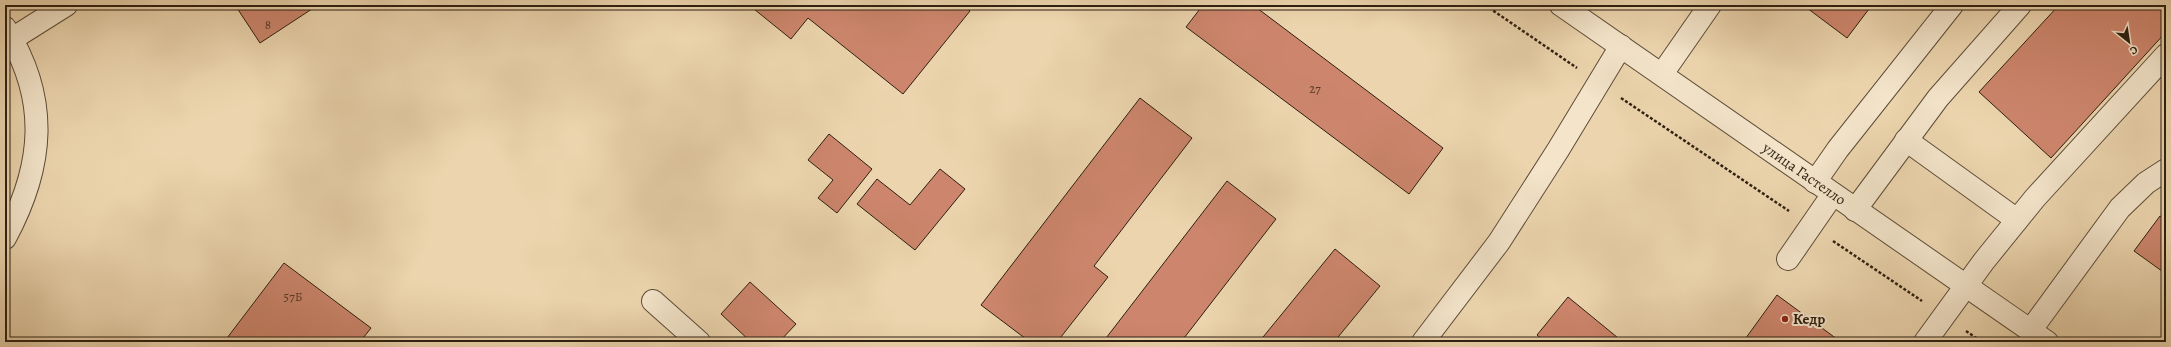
<svg xmlns="http://www.w3.org/2000/svg" width="2171" height="347" viewBox="0 0 2171 347" font-family="Alegreya,serif">
  <rect width="100%" height="100%" fill="#ecd5ae"/>
  <filter id="stains"><feTurbulence type="fractalNoise" baseFrequency=".005" numOctaves="4"/><feColorMatrix values="0 0 0 0 .2 0 0 0 0 .09 0 0 0 0 .02 0 0 0 .5 -.17"/></filter>
  <radialGradient id="worn" r=".72"><stop offset=".6" stop-color="#630" stop-opacity="0"/><stop offset="1" stop-color="#630" stop-opacity=".3"/></radialGradient>
  <g fill="#cd866d" stroke="#2d1f10">
    <path d="M 235,5 L 318,5 L 260,43 Z"/>
    <path d="M 749,5 L 962,5 L 970,11 L 903,94 L 808,18 L 791,39 Z"/>
    <path d="M 1203,5 L 1253,5 L 1443,148 L 1409,194 L 1186,27 Z"/>
    <path d="M 1803,5 L 1872,5 L 1847,38 Z"/>
    <path d="M 2059,5 L 2166,5 L 2166,32 L 2051,158 L 1979,92 Z"/>
    <path d="M 1140,98 L 1192,138 L 1094,266 L 1108,277 L 1057,342 L 1030,342 L 981,305 Z"/>
    <path d="M 829,134 L 872,169 L 837,213 L 818,198 L 833,180 L 808,160 Z"/>
    <path d="M 940,169 L 965,189 L 915,250 L 857,204 L 877,179 L 910,205 Z"/>
    <path d="M 1227,181 L 1276,219 L 1181,342 L 1103,342 Z"/>
    <path d="M 2160,216 L 2166,220 L 2166,274 L 2134,251 Z"/>
    <path d="M 1335,249 L 1380,286 L 1334,342 L 1259,342 Z"/>
    <path d="M 284,263 L 371,328 L 360,342 L 224,342 Z"/>
    <path d="M 750,282 L 796,324 L 779,342 L 751,342 L 721,314 Z"/>
    <path d="M 1777,295 L 1841,342 L 1743,342 Z"/>
    <path d="M 1568,297 L 1623,342 L 1545,342 L 1537,335 Z"/>
  </g>
  <g fill="none" stroke-linecap="round" stroke-linejoin="round">
    <defs>
      <g id="minor">
        <path id="s1" d="M 1561,5 L 2047,342"/>
        <path d="M 5,28 C 50,99 44,166 5,238"/>
        <path d="M 12,39 L 66,5"/>
        <path d="M 1662,74 L 1710,5"/>
        <path d="M 1906,140 L 2017,220"/>
        <path d="M 1815,182 L 1838,149 L 1952,5"/>
        <path d="M 1855,210 L 1938,98 L 2020,5"/>
        <path d="M 1788,259 L 1833,194"/>
        <path d="M 653,301 L 699,342"/>
        <path d="M 2030,331 L 2120,208 L 2146,183 L 2166,170"/>
        <path d="M 1423,342 L 1499,242 L 1558,150 L 1621,46"/>
        <path d="M 1925,342 L 1984,261 L 2035,198 L 2166,55"/>
      </g>
    </defs>
    <use href="#minor" stroke="#5d4c38" stroke-width="24"/>
    <g stroke="#2d1f10" stroke-width="2.5" stroke-dasharray="3 2" stroke-linecap="butt">
      <path d="M 1485,5 L 1577,68"/>
      <path d="M 1621,98 L 1789,211"/>
      <path d="M 1833,241 L 1922,301"/>
      <path d="M 1966,331 L 1982,342"/>
    </g>
    <use href="#minor" stroke="#f3e4ca" stroke-width="22"/>
  </g>
  <circle fill="#8f2418" stroke="#f3e4ca" stroke-width="1.5" cx="1785" cy="319" r="4"/>
  <g text-anchor="middle" dominant-baseline="central" stroke-width="4" stroke-linejoin="round" paint-order="stroke">
    <g font-size="13" fill="#553927">
      <text x="268" y="24">8</text>
      <text x="1315" y="88">27</text>
      <text x="293" y="296">57Б</text>
    </g>
    <g font-size="15" fill="#2d1f10" stroke="#f3e4ca">
      <text stroke="none"><textPath href="#s1" startOffset="296">улица Гастелло</textPath></text>
    </g>
    <g font-size="15" font-weight="bold" fill="#2d1f10" stroke="#f3e4ca" text-anchor="start">
      <text x="1793" y="319">Кедр</text>
    </g>
  </g>
  <rect width="2171" height="347" fill="none" stroke="#ecd5ae" stroke-width="20"/>
  <rect x="6" y="6" width="2159" height="335" fill="none" stroke="#2d1f10" stroke-width="2"/>
  <rect x="10" y="10" width="2151" height="327" fill="none" stroke="#2d1f10"/>
  <g transform="translate(2129 42) rotate(150)" stroke="#f3e4ca" stroke-width="3" paint-order="stroke">
  <path d="M0-3L7 15L0 10L-7 15Z" fill="#2d1f10"/>
  <text y="-6" font-size="11" font-weight="bold" text-anchor="middle" fill="#2d1f10">С</text>
  </g>
  <rect width="100%" height="100%" filter="url(#stains)"/>
  <rect width="100%" height="100%" fill="url(#worn)"/>
</svg>
